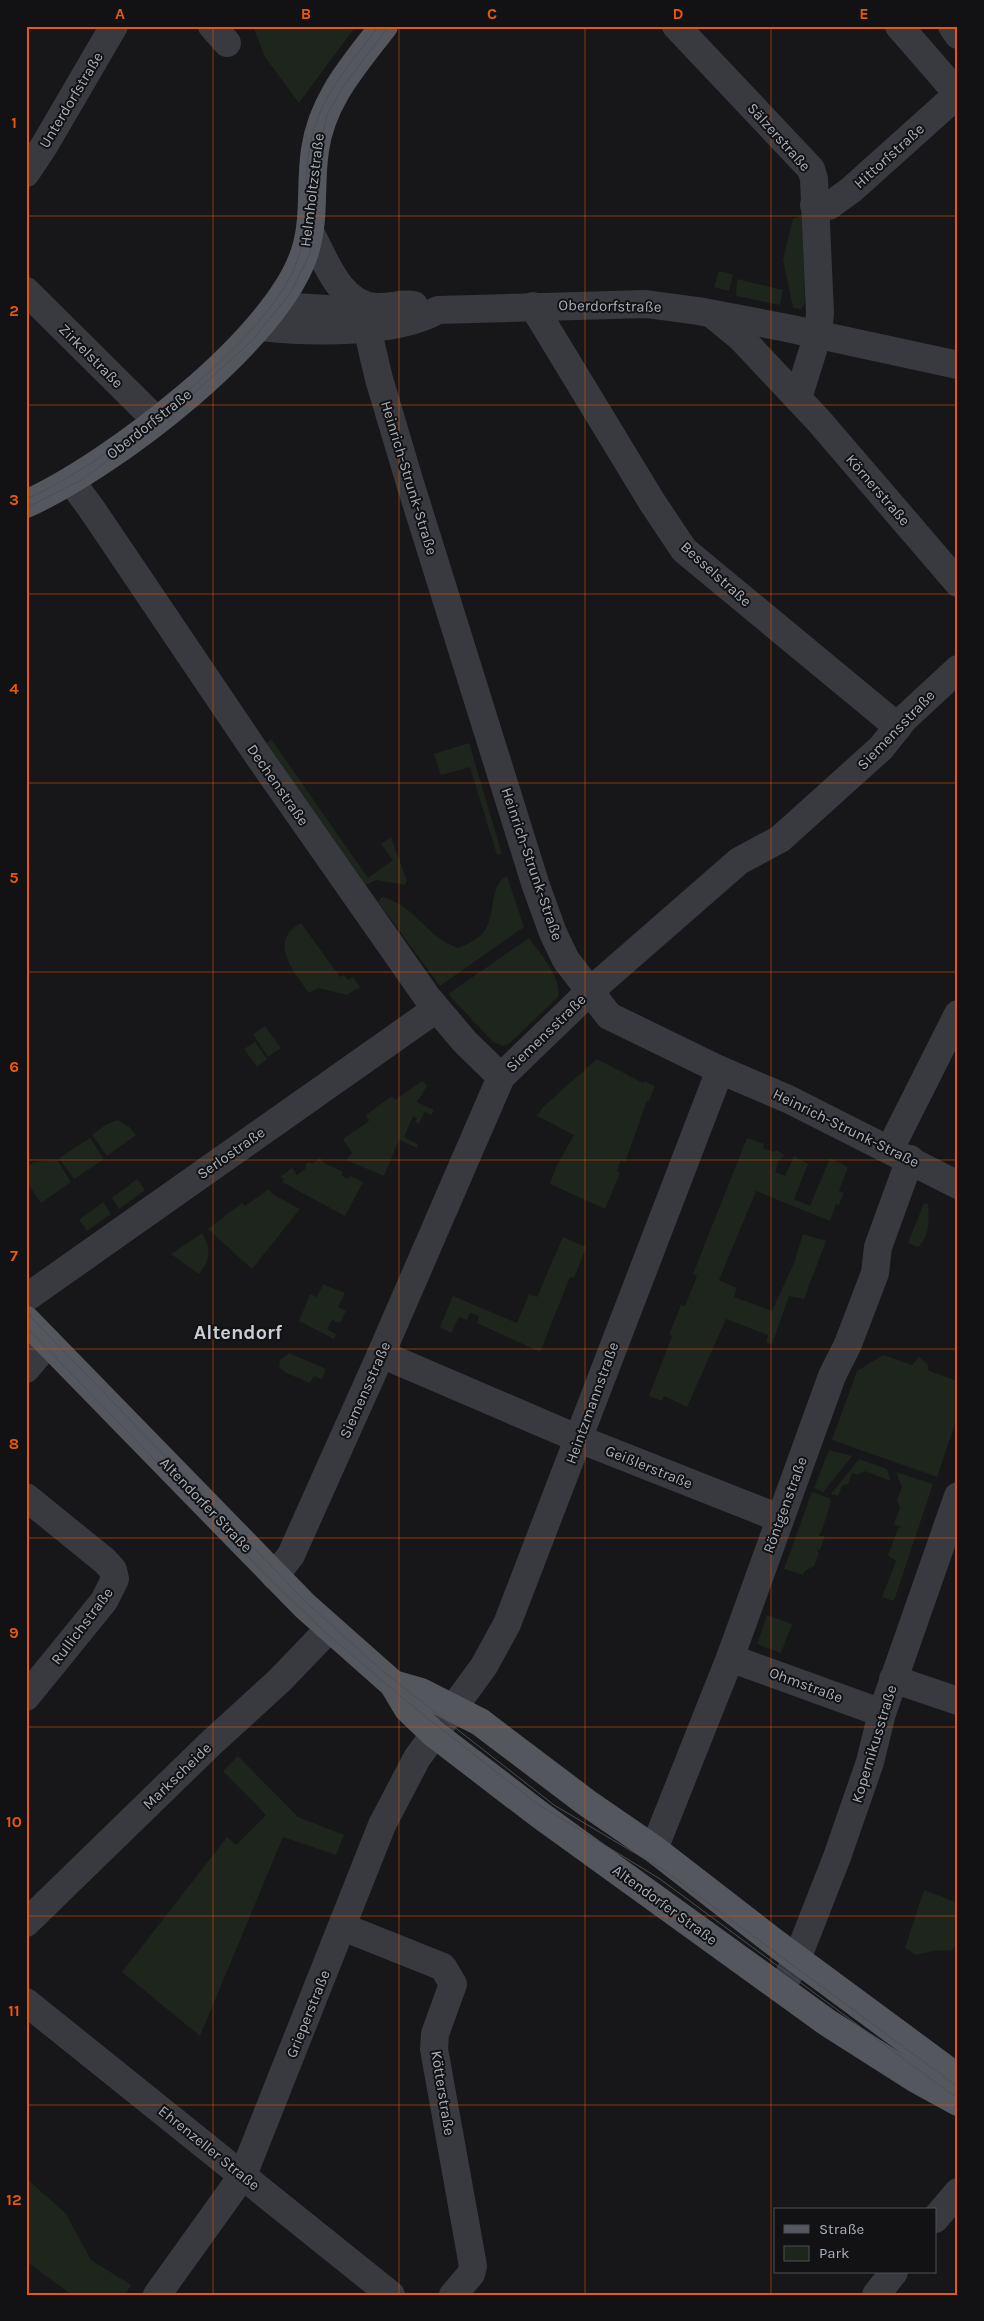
<svg xmlns="http://www.w3.org/2000/svg" width="984" height="2321" viewBox="0 0 984 2321" font-family="Karla,sans-serif">
  <rect width="100%" height="100%" fill="#171719"/>
  <g fill="#1d251d">
    <path d="M 253,26 L 356,26 L 299,103 L 265,57 Z"/>
    <path d="M 802,215 L 805,303 L 801,309 L 793,308 L 783,259 L 793,219 Z"/>
    <path d="M 719,271 L 733,274 L 729,291 L 714,287 Z"/>
    <path d="M 737,279 L 783,290 L 780,305 L 736,296 Z"/>
    <path d="M 271,739 L 368,878 L 393,860 L 381,844 L 391,837 L 407,881 L 405,885 L 376,880 L 366,885 L 266,744 Z"/>
    <path d="M 469,743 L 502,854 L 497,855 L 470,767 L 441,775 L 434,754 Z"/>
    <path d="M 507,876 L 524,927 L 440,986 L 378,902 L 382,897 C 414,904 427,938 458,948 C 468,944 479,939 485,930 C 496,914 489,884 507,876 Z"/>
    <path d="M 301,923 L 340,977 L 344,975 L 348,980 L 353,977 L 360,987 L 347,995 L 318,988 L 309,993 C 294,971 267,942 301,923 Z"/>
    <path d="M 529,938 C 540,954 562,977 558,997 L 510,1043 L 503,1046 L 493,1042 L 448,994 Z"/>
    <path d="M 265,1026 L 281,1048 L 268,1057 L 253,1034 Z"/>
    <path d="M 255,1042 L 267,1059 L 257,1067 L 244,1049 Z"/>
    <path d="M 597,1059 L 643,1083 L 644,1081 L 655,1086 L 649,1101 L 647,1101 L 625,1162 L 621,1160 L 617,1171 L 620,1173 L 605,1209 L 550,1184 L 556,1167 L 574,1135 L 537,1116 L 543,1107 Z"/>
    <path d="M 422,1081 L 427,1086 L 417,1102 L 434,1110 L 431,1115 L 424,1112 L 419,1124 L 415,1122 L 417,1118 L 413,1116 L 404,1137 L 418,1144 L 417,1148 L 399,1140 L 384,1176 L 346,1160 L 352,1153 L 343,1139 L 369,1121 L 366,1115 L 392,1096 L 395,1100 Z"/>
    <path d="M 118,1120 L 129,1127 L 136,1135 L 107,1156 L 92,1135 L 107,1124 Z"/>
    <path d="M 90,1138 L 104,1159 L 74,1179 L 59,1158 Z"/>
    <path d="M 747,1138 L 764,1144 L 763,1148 L 774,1152 L 776,1150 L 785,1155 L 779,1160 L 775,1172 L 785,1176 L 794,1156 L 808,1164 L 794,1199 L 810,1206 L 830,1158 L 848,1167 L 839,1191 L 844,1193 L 839,1205 L 836,1204 L 830,1221 L 756,1191 L 719,1280 L 737,1288 L 734,1297 L 772,1311 L 794,1263 L 803,1234 L 826,1241 L 804,1299 L 789,1296 L 772,1344 L 766,1343 L 768,1335 L 726,1319 L 687,1407 L 664,1396 L 662,1401 L 649,1396 L 672,1336 L 669,1335 L 681,1305 L 685,1306 L 697,1276 L 693,1274 Z"/>
    <path d="M 320,1158 L 324,1163 L 343,1172 L 341,1175 L 348,1179 L 350,1176 L 363,1182 L 345,1216 L 282,1182 L 284,1179 L 280,1177 L 292,1168 L 297,1175 L 306,1168 L 305,1165 L 309,1162 L 312,1164 Z"/>
    <path d="M 57,1160 L 71,1182 L 41,1203 L 26,1181 L 26,1167 L 34,1162 Z"/>
    <path d="M 137,1179 L 145,1190 L 119,1209 L 112,1198 Z"/>
    <path d="M 269,1189 L 272,1194 L 300,1209 L 252,1269 L 208,1229 L 242,1203 L 245,1206 Z"/>
    <path d="M 103,1202 L 111,1214 L 87,1231 L 79,1220 Z"/>
    <path d="M 924,1203 L 928,1204 C 929,1218 930,1237 918,1247 L 908,1243 Z"/>
    <path d="M 202,1233 C 212,1248 210,1260 199,1274 L 171,1254 Z"/>
    <path d="M 563,1237 L 586,1247 L 574,1278 L 570,1277 L 540,1352 L 477,1323 L 479,1316 L 470,1313 L 467,1320 L 459,1317 L 451,1333 L 440,1327 L 453,1296 L 517,1323 L 529,1294 L 537,1297 Z"/>
    <path d="M 323,1284 L 345,1293 L 338,1307 L 346,1311 L 340,1323 L 332,1320 L 327,1329 L 336,1334 L 334,1339 L 299,1321 L 310,1294 L 317,1297 Z"/>
    <path d="M 289,1353 L 326,1369 L 322,1379 L 314,1376 L 310,1383 L 286,1373 L 279,1367 L 280,1360 Z"/>
    <path d="M 883,1355 L 912,1365 L 919,1357 L 927,1364 L 929,1371 L 958,1381 L 958,1415 L 937,1477 L 832,1440 L 857,1371 Z"/>
    <path d="M 829,1450 L 852,1456 L 823,1492 L 814,1488 Z"/>
    <path d="M 859,1459 L 887,1469 L 891,1481 L 864,1471 L 858,1475 L 852,1473 L 848,1484 L 842,1486 L 838,1496 L 831,1494 Z"/>
    <path d="M 896,1472 L 933,1484 L 894,1601 L 882,1597 L 896,1561 L 888,1555 L 898,1529 L 901,1527 L 894,1524 L 900,1507 L 897,1501 L 902,1487 Z"/>
    <path d="M 812,1492 L 829,1498 L 831,1502 L 829,1503 L 830,1505 L 821,1533 L 819,1533 L 819,1536 L 825,1536 L 820,1550 L 817,1549 L 819,1553 L 814,1566 L 805,1571 L 803,1575 L 784,1569 Z"/>
    <path d="M 767,1615 L 792,1624 L 781,1653 L 757,1644 Z"/>
    <path d="M 238,1756 L 298,1817 L 344,1835 L 336,1855 L 283,1837 L 200,2036 L 122,1972 L 227,1837 L 236,1845 L 266,1815 L 223,1771 Z"/>
    <path d="M 924,1890 L 958,1903 L 958,1942 L 952,1950 L 933,1951 L 916,1955 L 905,1948 Z"/>
    <path d="M 26,2178 L 66,2214 L 91,2260 L 131,2285 L 125,2295 L 72,2295 L 26,2261 Z"/>
  </g>
  <g fill="none" stroke-linecap="round" stroke-linejoin="round">
    <g stroke="#383a3f" stroke-width="28">
      <path d="M 212,26 L 227,43"/>
      <path d="M 676,26 L 811,169 L 814,179 L 820,313 L 818,334 L 798,398"/>
      <path d="M 899,26 L 958,94"/>
      <path d="M 952,26 L 958,35"/>
      <path d="M 26,173 L 44,146 L 114,26"/>
      <path d="M 814,205 L 829,206 L 851,190 L 958,94"/>
      <path d="M 310,232 C 325,259 339,304 375,307 C 388,308 401,303 414,305"/>
      <path d="M 26,291 L 156,420"/>
      <path d="M 276,306 L 344,310 L 372,308"/>
      <path d="M 533,306 L 652,502 L 684,550 L 898,727"/>
      <path d="M 713,315 L 741,338 L 819,421 L 958,583"/>
      <path d="M 259,327 C 309,332 394,335 438,310 L 646,304 L 698,311 L 787,328 L 958,365"/>
      <path d="M 367,328 L 379,379 L 410,483 L 536,886 L 553,933 L 566,960 L 609,1016 L 720,1070 L 788,1099 L 958,1185"/>
      <path d="M 71,481 L 91,508 L 259,757 L 427,997 L 465,1042 L 501,1077"/>
      <path d="M 890,1149 L 958,1014"/>
      <path d="M 26,1298 L 436,1009"/>
      <path d="M 381,1354 L 579,1439 L 779,1518"/>
      <path d="M 26,1369 L 48,1343"/>
      <path d="M 26,1497 L 105,1561 L 113,1570 L 115,1579 L 104,1601 L 26,1697"/>
      <path d="M 275,1576 L 291,1555 L 381,1354 L 501,1077 L 589,992 L 739,861 L 780,839 L 881,748 L 904,719 L 958,669"/>
      <path d="M 730,1658 L 882,1713"/>
      <path d="M 893,1679 L 958,1701"/>
      <path d="M 654,1849 L 730,1658 L 832,1376 L 848,1344 L 875,1273 L 878,1247 L 910,1159"/>
      <path d="M 26,1923 L 210,1744 L 279,1681 L 329,1629"/>
      <path d="M 343,1927 L 443,1967 L 453,1984 L 435,2034 L 434,2049 L 473,2266 L 471,2274 L 453,2295"/>
      <path d="M 781,1989 L 797,1959 L 837,1857 L 870,1762 L 882,1713 L 958,1496"/>
      <path d="M 26,2002 L 391,2295"/>
      <path d="M 935,2219 L 958,2192"/>
      <path d="M 157,2295 L 243,2175 L 382,1825 L 417,1758 L 484,1666 L 507,1624 L 720,1070"/>
      <path d="M 876,2295 L 894,2272"/>
    </g>
    <g stroke="#54575e" stroke-width="28">
      <path d="M 26,504 C 109,467 282,337 306,248 C 315,217 310,182 315,150 C 322,100 354,65 384,26"/>
      <path d="M 26,1320 L 305,1606 L 393,1684 L 408,1709 L 433,1733 L 540,1815 L 828,2023 L 916,2079 L 958,2102"/>
      <path d="M 393,1684 L 421,1692 L 480,1722 L 587,1803 L 654,1849 L 774,1942 L 958,2078"/>
    </g>
    <g stroke="#4b4e54" stroke-width="1">
      <path d="M 26,499 C 102,467 270,340 297,261 C 310,227 304,192 308,157 C 315,101 346,69 379,26"/>
      <path d="M 26,508 L 83,479 L 175,410 L 252,341 L 291,292 L 310,254 L 318,155 L 327,115 L 343,87 L 389,26"/>
      <path d="M 26,1312 L 306,1602 L 385,1673 L 554,1805 L 665,1871 L 958,2087"/>
      <path d="M 26,1327 L 271,1580 L 325,1632 L 411,1705 L 536,1803 L 660,1879 L 958,2099"/>
    </g>
  </g>
  <path fill="none" stroke="#e8590c" stroke-width="1" stroke-opacity="0.55" d="M 213,26 L 213,2295M 399,26 L 399,2295M 585,26 L 585,2295M 771,26 L 771,2295M 26,216 L 958,216M 26,405 L 958,405M 26,594 L 958,594M 26,783 L 958,783M 26,972 L 958,972M 26,1160 L 958,1160M 26,1349 L 958,1349M 26,1538 L 958,1538M 26,1727 L 958,1727M 26,1916 L 958,1916M 26,2105 L 958,2105"/>
  <g text-anchor="middle" dominant-baseline="central" stroke-width="4" stroke-linejoin="round" paint-order="stroke">
    <g font-size="15" fill="#a9b0ba" stroke="#121214">
      <text transform="translate(71 100) rotate(-59)">Unterdorfstraße</text>
      <text transform="translate(779 137) rotate(48)">Sälzerstraße</text>
      <text transform="translate(889 156) rotate(-42)">Hittorfstraße</text>
      <text transform="translate(312 190) rotate(-83)">Helmholtzstraße</text>
      <text transform="translate(610 306) rotate(1)">Oberdorfstraße</text>
      <text transform="translate(91 356) rotate(45)">Zirkelstraße</text>
      <text transform="translate(149 424) rotate(-38)">Oberdorfstraße</text>
      <text transform="translate(409 478) rotate(73)">Heinrich-Strunk-Straße</text>
      <text transform="translate(878 490) rotate(49)">Körnerstraße</text>
      <text transform="translate(716 574) rotate(42)">Besselstraße</text>
      <text transform="translate(896 730) rotate(-46)">Siemensstraße</text>
      <text transform="translate(278 785) rotate(55)">Dechenstraße</text>
      <text transform="translate(532 864) rotate(71)">Heinrich-Strunk-Straße</text>
      <text transform="translate(546 1033) rotate(-44)">Siemensstraße</text>
      <text transform="translate(846 1128) rotate(26)">Heinrich-Strunk-Straße</text>
      <text transform="translate(231 1153) rotate(-35)">Serlostraße</text>
      <text transform="translate(365 1390) rotate(-66)">Siemensstraße</text>
      <text transform="translate(592 1403) rotate(-70)">Heintzmannstraße</text>
      <text transform="translate(649 1467) rotate(22)">Geißlerstraße</text>
      <text transform="translate(206 1505) rotate(46)">Altendorfer Straße</text>
      <text transform="translate(785 1505) rotate(-70)">Röntgenstraße</text>
      <text transform="translate(82 1626) rotate(-53)">Rullichstraße</text>
      <text transform="translate(806 1685) rotate(20)">Ohmstraße</text>
      <text transform="translate(874 1744) rotate(-73)">Kopernikusstraße</text>
      <text transform="translate(177 1776) rotate(-44)">Markscheide</text>
      <text transform="translate(665 1905) rotate(36)">Altendorfer Straße</text>
      <text transform="translate(308 2014) rotate(-68)">Grieperstraße</text>
      <text transform="translate(443 2093) rotate(81)">Kötterstraße</text>
      <text transform="translate(209 2148) rotate(39)">Ehrenzeller Straße</text>
    </g>
    <g font-size="20" font-weight="bold" fill="#caced6" stroke="#121214">
      <text x="238" y="1332">Altendorf</text>
    </g>
  </g>
  <rect width="984" height="2321" fill="none" stroke="#121214" stroke-width="55"/>
  <rect x="774" y="2208" width="162" height="65" fill="#121214" stroke="#4e5156"/>
  <rect x="784" y="2225" width="25" height="8" fill="#54575e" stroke="#4e5156"/>
  <text x="819" y="2234" font-size="15" fill="#a9b0ba">Straße</text>
  <rect x="784" y="2246" width="25" height="15" fill="#1d251d" stroke="#4e5156"/>
  <text x="819" y="2258" font-size="15" fill="#a9b0ba">Park</text>
  <rect x="28" y="28" width="928" height="2266" fill="none" stroke="#e8590c" stroke-width="2"/>
  <g font-size="16" text-anchor="middle" font-weight="bold" fill="#e8590c">
    <text x="120" y="19">A</text>
    <text x="306" y="19">B</text>
    <text x="492" y="19">C</text>
    <text x="678" y="19">D</text>
    <text x="864" y="19">E</text>
    <text x="14" y="128">1</text>
    <text x="14" y="316">2</text>
    <text x="14" y="505">3</text>
    <text x="14" y="694">4</text>
    <text x="14" y="883">5</text>
    <text x="14" y="1072">6</text>
    <text x="14" y="1261">7</text>
    <text x="14" y="1449">8</text>
    <text x="14" y="1638">9</text>
    <text x="14" y="1827">10</text>
    <text x="14" y="2016">11</text>
    <text x="14" y="2205">12</text>
  </g>
</svg>
